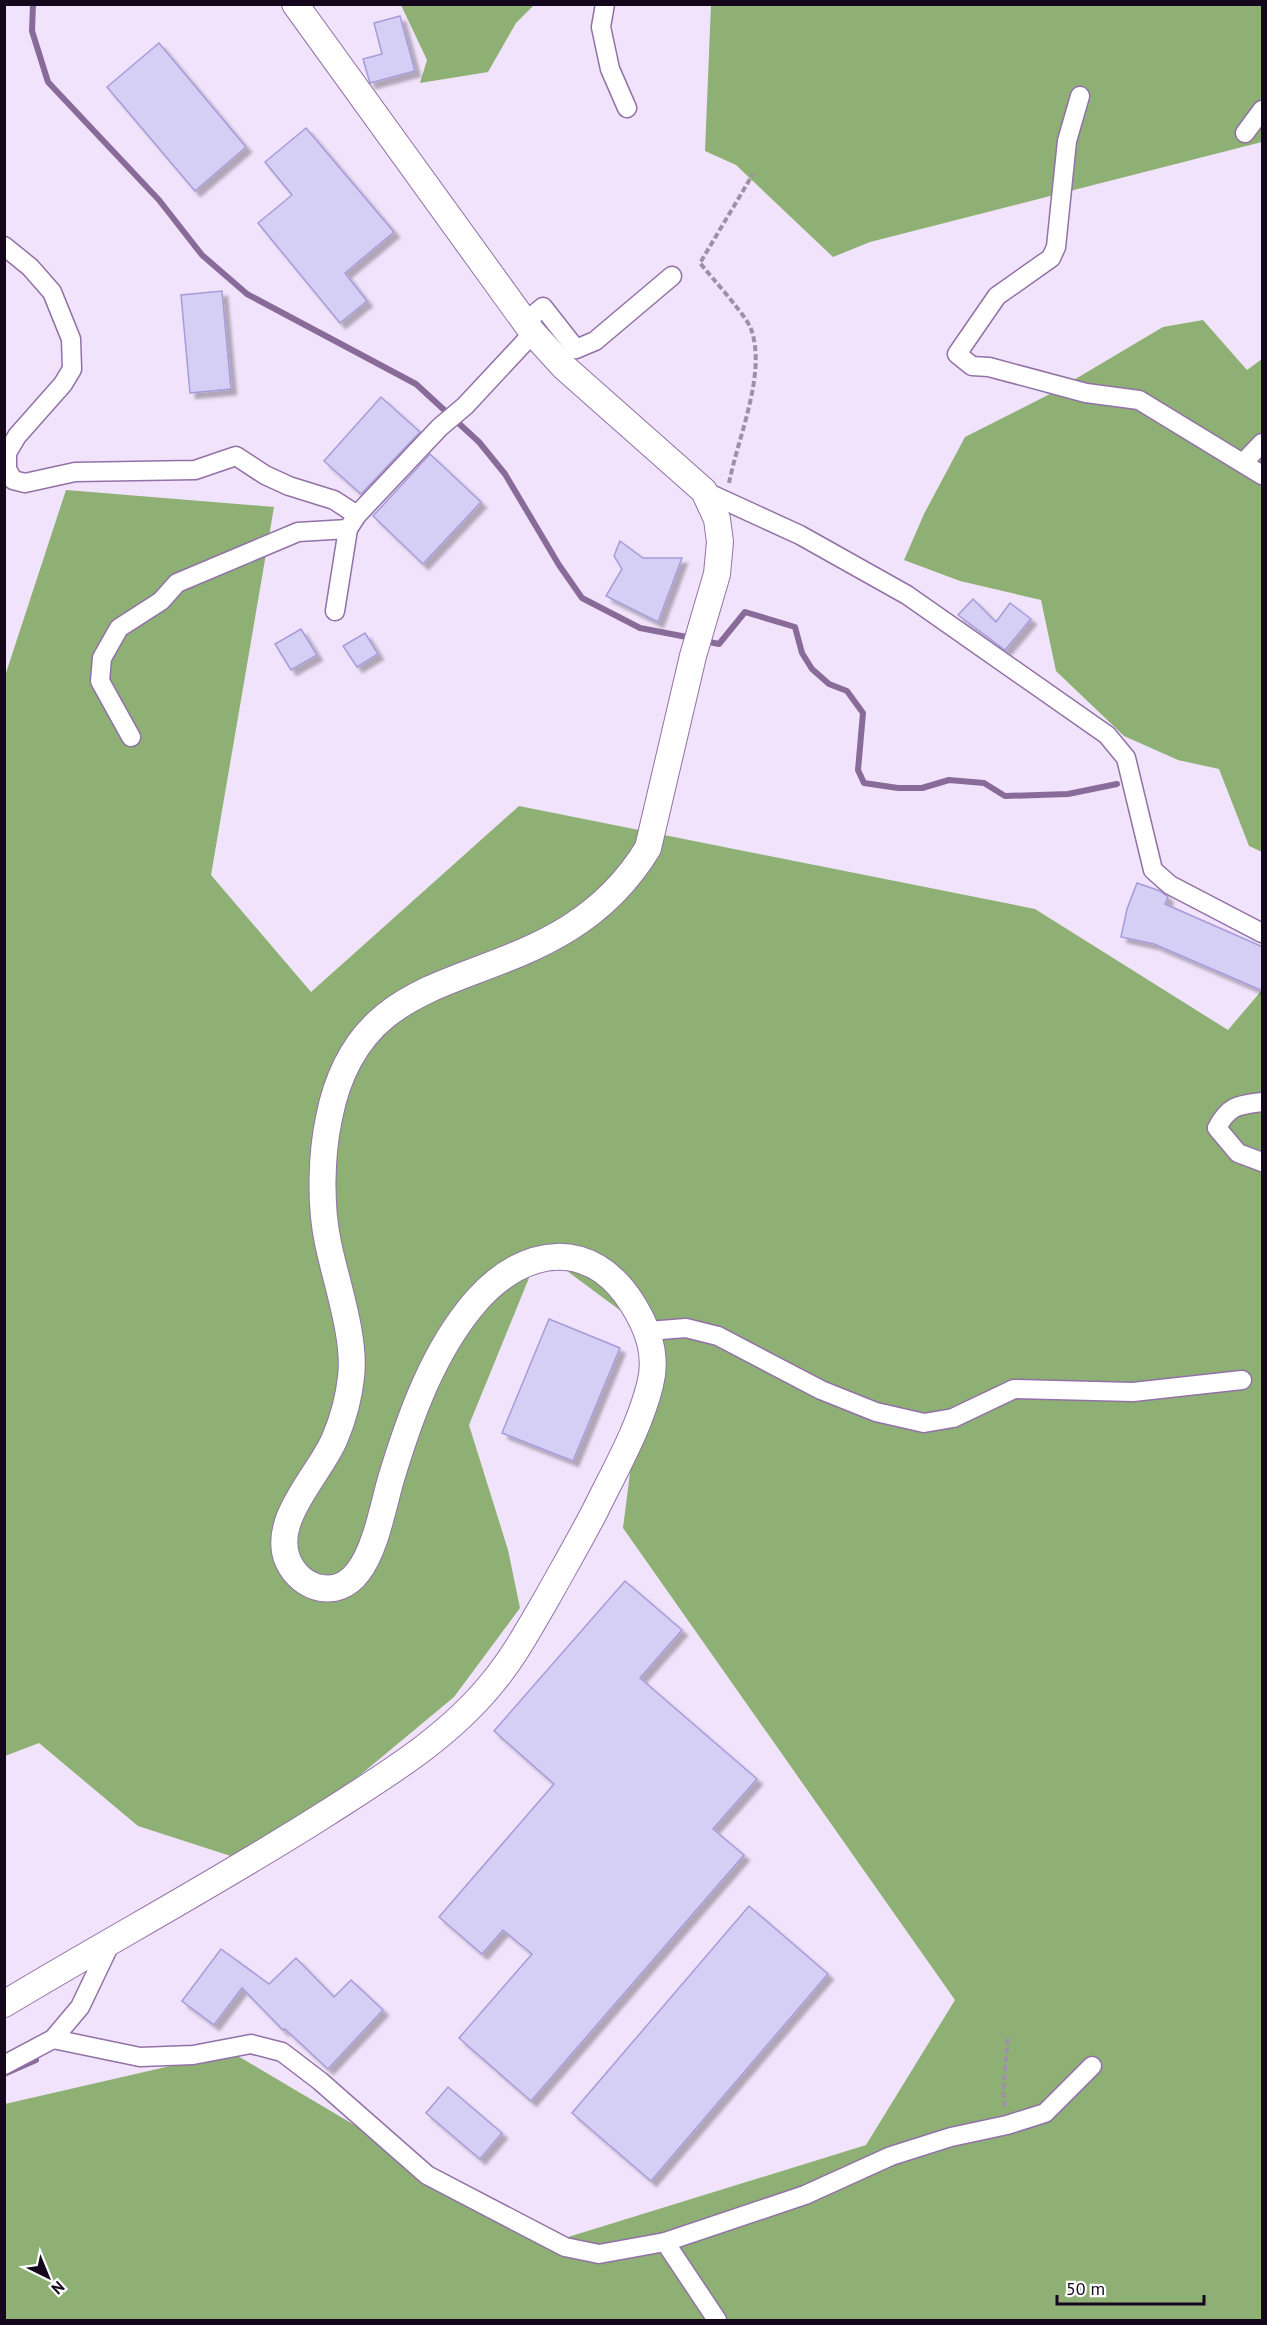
<svg xmlns="http://www.w3.org/2000/svg" width="1267" height="2325" viewBox="0 0 1267 2325" font-family="'PT Sans',sans-serif">
  <defs>
    <filter id="shadow"><feDropShadow dx="5.5" dy="5.5" stdDeviation="1.5" flood-color="#0004"/></filter>
  </defs>
  <rect width="100%" height="100%" fill="#f1e3fb"/>
  <g fill="#8eb074">
    <path d="M 401,5 L 534,5 L 516,23 L 488,72 L 420,83 L 427,60 Z"/>
    <path d="M 711,5 L 1262,5 L 1262,142 L 870,242 L 833,257 L 736,165 L 705,151 Z"/>
    <path d="M 1203,320 L 1247,370 L 1262,359 L 1262,852 L 1249,846 L 1219,769 L 1178,760 L 1124,736 L 1056,671 L 1041,600 L 960,581 L 904,560 L 924,514 L 965,437 L 1050,394 L 1163,327 Z"/>
    <path d="M 66,490 L 274,507 L 211,875 L 311,992 L 519,806 L 1035,909 L 1228,1030 L 1262,990 L 1262,2320 L 5,2320 L 5,2104 L 231,2052 L 552,2242 L 866,2145 L 955,2000 L 623,1528 L 648,1331 L 540,1251 L 469,1425 L 508,1550 L 520,1608 L 454,1697 L 353,1781 L 240,1859 L 138,1826 L 39,1743 L 5,1756 L 4,679 Z"/>
  </g>
  <g fill="none" stroke-linecap="round" stroke-linejoin="round">
    <g stroke="#896b9a" stroke-width="6">
      <path d="M 33,4 L 32,31 L 48,82 L 159,200 L 202,255 L 247,294 L 416,384 L 479,442 L 505,474 L 559,565 L 582,598 L 640,628 L 692,638"/>
      <path d="M 705,641 L 719,644 L 745,612 L 795,627 L 802,653 L 812,669 L 829,684 L 847,691 L 863,713 L 858,770 L 864,783 L 898,788 L 922,788 L 949,780 L 984,783 L 1005,796 L 1068,794 L 1117,784"/>
      <path d="M 4,2074 L 36,2060"/>
    </g>
  </g>
  <g fill="#d5cff5" stroke="#a79bd9" stroke-width="1.5" filter="url(#shadow)">
    <path d="M 400,16 L 415,71 L 370,83 L 363,59 L 382,54 L 374,23 Z"/>
    <path d="M 159,43 L 246,147 L 195,191 L 107,87 Z"/>
    <path d="M 306,128 L 394,232 L 345,273 L 367,301 L 340,323 L 258,223 L 292,195 L 265,162 Z"/>
    <path d="M 222,291 L 231,389 L 190,393 L 181,295 Z"/>
    <path d="M 381,397 L 420,432 L 361,494 L 324,461 Z"/>
    <path d="M 430,454 L 481,502 L 423,564 L 373,516 Z"/>
    <path d="M 620,541 L 643,558 L 682,558 L 658,622 L 606,596 L 622,569 L 614,556 Z"/>
    <path d="M 973,599 L 996,622 L 1010,603 L 1031,619 L 1005,650 L 958,615 Z"/>
    <path d="M 301,629 L 317,655 L 291,670 L 275,644 Z"/>
    <path d="M 365,633 L 378,654 L 357,667 L 343,646 Z"/>
    <path d="M 1137,883 L 1160,891 L 1168,897 L 1165,904 L 1263,947 L 1263,991 L 1154,944 L 1121,937 L 1127,909 Z"/>
    <path d="M 549,1319 L 620,1348 L 573,1461 L 502,1433 Z"/>
    <path d="M 625,1581 L 682,1630 L 640,1678 L 757,1779 L 713,1829 L 744,1855 L 531,2101 L 459,2038 L 532,1954 L 503,1930 L 482,1954 L 439,1917 L 554,1784 L 494,1731 Z"/>
    <path d="M 749,1906 L 828,1974 L 651,2181 L 572,2113 Z"/>
    <path d="M 221,1949 L 269,1984 L 296,1958 L 334,1997 L 351,1980 L 383,2010 L 328,2069 L 285,2029 L 283,2030 L 242,1988 L 214,2025 L 182,2001 Z"/>
    <path d="M 448,2087 L 502,2133 L 480,2159 L 426,2113 Z"/>
  </g>
  <g fill="none" stroke-linecap="round" stroke-linejoin="round">
    <defs>
      <g id="street">
        <path d="M 605,4 L 601,27 L 610,69 L 627,108"/>
        <path d="M 1080,96 L 1067,141 L 1056,247 L 1051,258 L 997,296 L 957,354 L 972,366 L 989,367 L 1086,393 L 1139,400 L 1262,475"/>
        <path d="M 1245,133 L 1262,110"/>
        <path d="M 4,246 L 30,267 L 52,292 L 71,339 L 72,369 L 63,384 L 17,436 L 7,453 L 7,469 L 13,480 L 25,483 L 75,472 L 195,470 L 236,456 L 265,475 L 289,486 L 334,500 L 357,515"/>
        <path d="M 525,322 L 543,307 L 576,349 L 595,341 L 672,276"/>
        <path d="M 1243,463 L 1262,443"/>
        <path d="M 704,491 L 800,535 L 907,595 L 1107,735 L 1126,758 L 1153,870 L 1170,885 L 1262,933"/>
        <path d="M 335,611 L 348,529 L 357,515 L 440,427 L 465,406 L 533,333"/>
        <path d="M 131,737 L 100,681 L 102,658 L 119,628 L 161,601 L 177,583 L 298,532 L 348,529"/>
        <path d="M 1262,1102 C 1239,1105 1229,1105 1217,1128 L 1238,1153 L 1262,1162"/>
        <path d="M 648,1331 L 686,1328 L 718,1336 L 821,1390 L 876,1412 L 924,1423 L 953,1418 L 1014,1389 L 1133,1392 L 1242,1380"/>
        <path d="M 53,2039 L 140,2057 L 193,2055 L 251,2044 L 282,2052 L 320,2081 L 427,2175 L 565,2247 L 599,2254 L 665,2242 L 805,2195 L 891,2156 L 951,2137 L 1007,2125 L 1045,2113 L 1092,2066"/>
        <path d="M 4,2065 L 53,2039 L 80,2007 L 112,1940"/>
        <path d="M 665,2242 L 717,2320"/>
      </g>
      <path id="secondary" d="M 4,2004 C 112,1939 222,1880 327,1813 C 386,1775 448,1738 493,1682 C 514,1657 530,1627 547,1598 C 563,1569 580,1540 595,1511 C 615,1470 639,1429 650,1385 C 658,1355 648,1328 632,1303 C 591,1238 525,1246 477,1300 C 434,1349 410,1416 391,1479 C 383,1506 376,1549 358,1572 C 338,1599 302,1591 288,1561 C 270,1520 321,1473 335,1438 C 343,1419 349,1397 351,1377 C 356,1338 336,1282 328,1243 C 320,1205 321,1156 329,1118 C 357,975 470,990 569,928 C 601,908 628,881 648,848 L 693,656 L 717,574 L 720,542 L 717,519 L 704,491 L 564,367 L 533,333 L 295,4"/>
    </defs>
    <use href="#street" stroke="#9271a7" stroke-width="21"/>
    <use href="#secondary" stroke="#9271a7" stroke-width="28"/>
    <g stroke="#9e91a7" stroke-width="4" stroke-dasharray="6 3" stroke-linecap="butt">
      <path d="M 729,483 C 738,437 767,373 751,329 C 746,315 711,277 700,263 L 753,174"/>
      <path d="M 1005,2107 L 1003,2093 L 1008,2036"/>
    </g>
    <use href="#street" stroke="#fff" stroke-width="18"/>
    <use href="#secondary" stroke="#fff" stroke-width="26"/>
  </g>
  <rect width="1267" height="2325" fill="none" stroke="#14071b" stroke-width="12"/>
  <g transform="translate(48 2277) rotate(137)" stroke="#ffffff" stroke-width="4.5" paint-order="stroke">
  <path d="M0-4.5L10 22L0 15L-10 22Z" fill="#14071b"/>
  <text y="-9" font-size="16" font-weight="bold" text-anchor="middle" fill="#14071b">N</text>
  </g>
  <path d="M1057 2295v9h147v-9" fill="none" stroke="#14071b" stroke-width="3"/>
  <text x="1066" y="2295" font-size="18" fill="#14071b" stroke="#ffffff" stroke-width="4.5" paint-order="stroke">50 m</text>
</svg>
